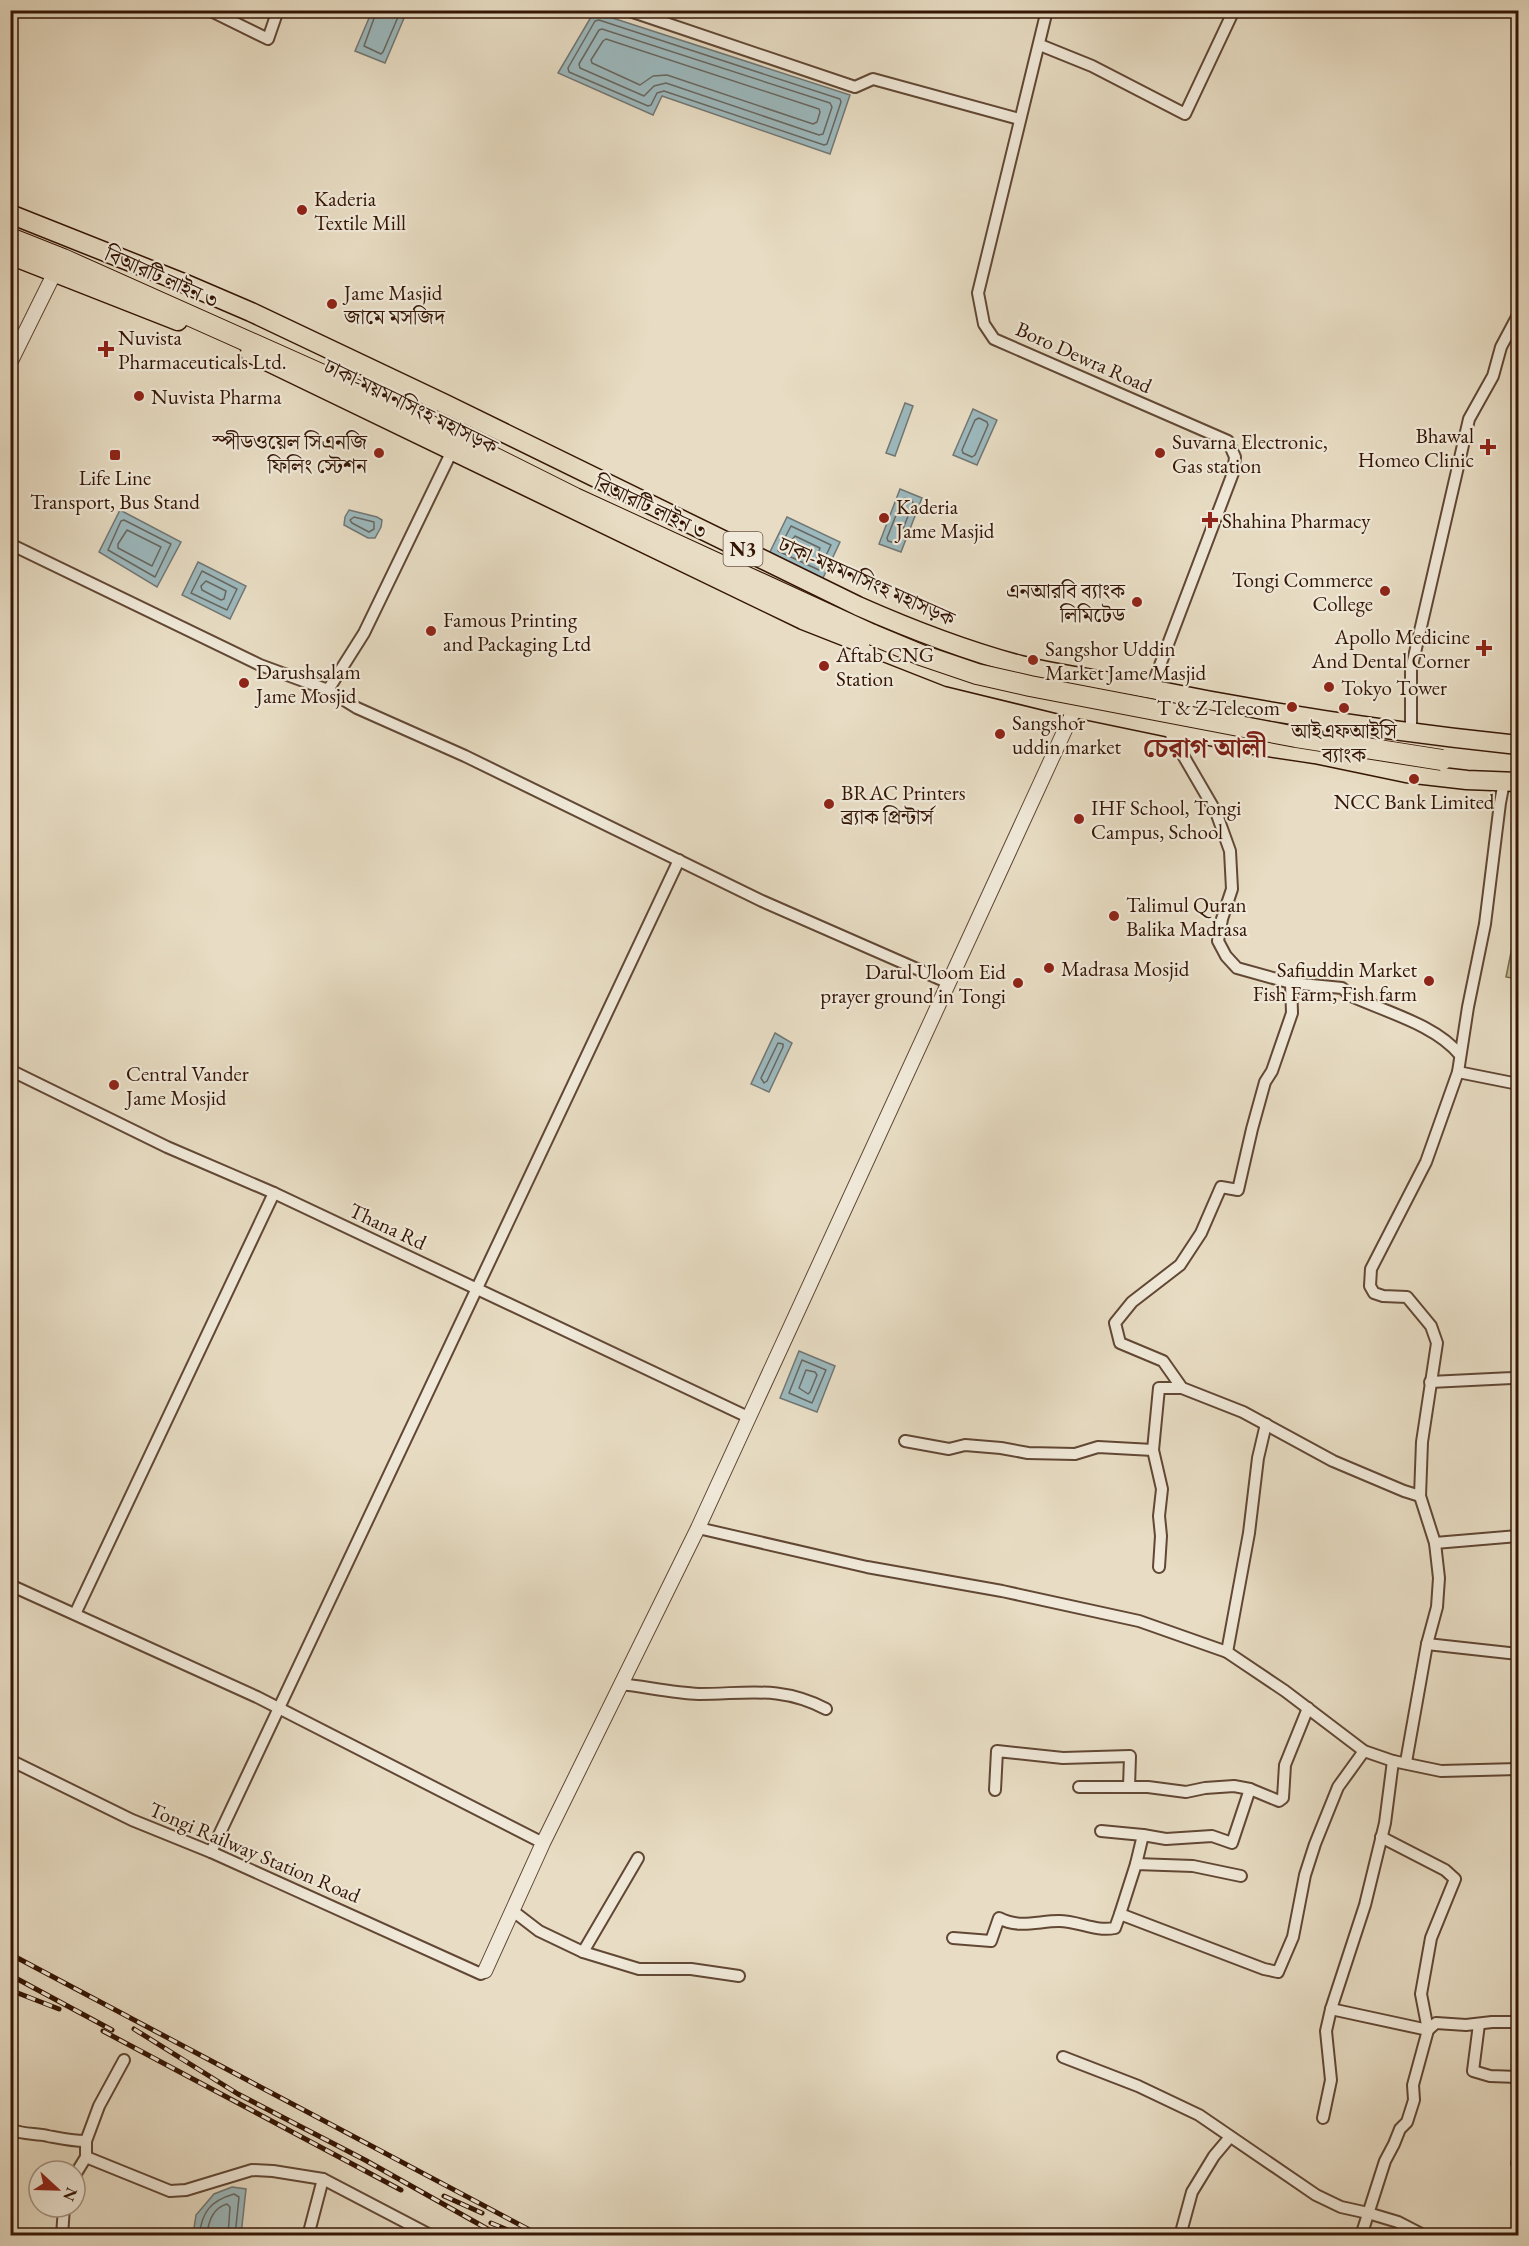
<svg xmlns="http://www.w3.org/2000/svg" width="1529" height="2246" viewBox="0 0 1529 2246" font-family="'EB Garamond','Noto Serif Bengali',serif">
  <rect width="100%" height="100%" fill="#e8ddc4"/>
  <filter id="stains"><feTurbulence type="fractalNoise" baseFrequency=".00333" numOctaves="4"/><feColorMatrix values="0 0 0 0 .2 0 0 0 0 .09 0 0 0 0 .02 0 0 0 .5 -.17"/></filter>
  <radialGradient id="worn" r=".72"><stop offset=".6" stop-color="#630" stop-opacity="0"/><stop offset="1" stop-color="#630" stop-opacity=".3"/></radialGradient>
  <path fill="#bebe8f" stroke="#796a4a" stroke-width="1.5" d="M 1518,918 L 1518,979 L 1506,977 Z"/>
  <g fill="#9cb9be" stroke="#727774" stroke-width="1.5">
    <path d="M 372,11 L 407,11 L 385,63 L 355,51 Z"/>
    <path d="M 594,12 L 850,95 L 830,154 L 662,96 L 653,115 L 558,73 Z"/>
    <path d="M 905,403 L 913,406 L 895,456 L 886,453 Z"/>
    <path d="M 973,409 L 997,420 L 977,465 L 953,455 Z"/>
    <path d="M 900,489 L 922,498 L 901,552 L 879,544 Z"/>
    <path d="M 120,510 L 181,542 L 157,587 L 99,552 Z"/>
    <path d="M 349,510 L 377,517 L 382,520 L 381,527 L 375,538 L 368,538 L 344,525 L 345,517 Z"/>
    <path d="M 787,517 L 840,542 L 822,580 L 769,554 Z"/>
    <path d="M 198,562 L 246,586 L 230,619 L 182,595 Z"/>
    <path d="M 775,1033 L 792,1043 L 769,1092 L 751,1084 Z"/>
    <path d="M 799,1351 L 835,1366 L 817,1412 L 780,1398 Z"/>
    <path d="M 232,2187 L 246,2189 L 241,2235 L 193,2235 L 196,2215 L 214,2194 Z"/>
  </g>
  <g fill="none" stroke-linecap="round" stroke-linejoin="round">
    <g stroke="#686761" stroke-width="1.5">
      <path d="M 377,10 L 364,46 L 381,54 L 383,52 L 401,10"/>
      <path d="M 599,20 L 840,99 L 841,102 L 827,144 L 824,145 L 664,91 L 657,93 L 651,105 L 648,106 L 569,72 L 568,68 L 595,21 Z"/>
      <path d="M 602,29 L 830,103 L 832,107 L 823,134 L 819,135 L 666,83 L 654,86 L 644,96 L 580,68 L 579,64 L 599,30 Z"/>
      <path d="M 606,39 L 819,109 L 820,112 L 817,122 L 813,124 L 667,75 L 653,76 L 640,85 L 592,63 L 591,60 L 603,41 Z"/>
      <path d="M 979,418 L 987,422 L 988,425 L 975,455 L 972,457 L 963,453 L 962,450 L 975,420 Z"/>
      <path d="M 905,498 L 912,500 L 913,503 L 898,542 L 895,543 L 888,541 L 887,538 L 902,500 Z"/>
      <path d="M 354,517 L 374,522 L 374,529 L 369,532 L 352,523 L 350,520 Z"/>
      <path d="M 124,520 L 171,544 L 155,577 L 108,550 L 121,521 Z"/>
      <path d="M 791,526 L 831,545 L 819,570 L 778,551 Z"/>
      <path d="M 127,530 L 161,547 L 152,566 L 118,548 L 118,544 Z"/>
      <path d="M 795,536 L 820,548 L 816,560 L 813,560 L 789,548 L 788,545 Z"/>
      <path d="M 202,571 L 237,589 L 227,610 L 191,593 Z"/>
      <path d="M 206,581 L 226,591 L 224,599 L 221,600 L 202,590 L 201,586 Z"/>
      <path d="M 778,1043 L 783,1044 L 783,1047 L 767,1081 L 764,1083 L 761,1078 Z"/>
      <path d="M 802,1360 L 826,1370 L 812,1403 L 789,1393 Z"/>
      <path d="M 806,1370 L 815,1372 L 817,1375 L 810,1392 L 808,1394 L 799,1388 Z"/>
      <path d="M 199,2236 C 202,2212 210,2201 234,2194 L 239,2197 L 235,2236"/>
      <path d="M 207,2236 C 208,2222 213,2208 227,2204 L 230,2207 L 228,2236"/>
    </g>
    <defs>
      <g id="minor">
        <path d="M 209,10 L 268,39 L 278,10"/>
        <path d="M 627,10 L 855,87 L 873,79 L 1019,119"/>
        <path d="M 1047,10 L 978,293 L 984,324 L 994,339 L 1228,441 L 1235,457 L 1233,473 L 1151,689"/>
        <path d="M 1475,10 L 1478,11"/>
        <path d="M 1040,45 L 1092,66 L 1185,114 L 1234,10"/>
        <path d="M 452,451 L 364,633 L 328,690 L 357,708 L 465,756 L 762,901 L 949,983"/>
        <path d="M 10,544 L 260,665 L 328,690"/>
        <path d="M 1166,726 L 1216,812 L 1230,851 L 1232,889 L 1222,919 L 1218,941 L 1226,956 L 1237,968 L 1291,983 L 1342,988 L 1351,996 C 1386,1012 1436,1025 1460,1055"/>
        <path d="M 1411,732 L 1411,670 L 1469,419 L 1493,376 L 1501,347 L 1518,315"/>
        <path d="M 1291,983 L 1292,1013 L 1272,1071 L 1265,1082 L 1252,1129 L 1238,1190 L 1221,1187 L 1201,1233 L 1180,1265 L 1132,1302 L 1115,1323 L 1120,1343 L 1163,1361 L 1182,1388 L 1243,1412 L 1333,1461 L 1404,1491 L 1420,1496"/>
        <path d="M 10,1070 L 167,1147 L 274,1193 L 748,1417"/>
        <path d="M 1458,1072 L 1518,1084"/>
        <path d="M 1430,1382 L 1512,1378 L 1518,1374"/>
        <path d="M 905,1441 L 949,1449 L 965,1445 L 1001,1448 L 1028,1453 L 1075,1454 L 1098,1447 L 1153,1450"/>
        <path d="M 698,1528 L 867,1567 L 1002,1591 L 1139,1621 L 1227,1652 L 1285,1691 L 1364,1751 L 1393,1761 L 1441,1771 L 1518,1769"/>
        <path d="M 1435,1543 L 1518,1536"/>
        <path d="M 1159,1567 L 1161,1536 L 1159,1516 L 1162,1489 L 1153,1450 L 1159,1388 L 1182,1388"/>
        <path d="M 10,1585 L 257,1697 L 543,1843"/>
        <path d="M 75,1614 L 274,1193"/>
        <path d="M 1427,1644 L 1518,1654"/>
        <path d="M 1227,1652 L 1249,1533 L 1258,1458 L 1266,1424"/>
        <path d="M 621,1684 C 647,1687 674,1693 699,1694 C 747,1694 780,1685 826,1709"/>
        <path d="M 10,1760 L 132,1820 L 211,1852 L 481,1974 L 485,1971"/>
        <path d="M 1406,1762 L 1427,1644 L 1437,1607 L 1439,1578 L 1435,1543 L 1420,1496 L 1422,1442 L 1437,1343 L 1431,1326 L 1407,1297 L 1383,1296 L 1374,1293 L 1370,1286 L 1371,1269 L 1426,1162 L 1458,1072 L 1468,1007 L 1485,924 L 1500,803 L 1504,782"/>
        <path d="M 1079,1787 L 1148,1787 L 1186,1792 L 1205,1788 L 1234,1786 L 1250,1789 L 1279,1801 L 1283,1798 L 1285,1765 L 1308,1708"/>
        <path d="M 995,1790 L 997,1751 L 1063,1758 L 1130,1756 L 1129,1787"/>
        <path d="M 1101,1831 L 1143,1835"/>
        <path d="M 1381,1837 L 1445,1870 L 1455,1879 L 1431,1938 L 1421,1994 L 1428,2030 L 1436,2023 L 1466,2025 L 1492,2022 L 1518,2022"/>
        <path d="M 211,1852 L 679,860"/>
        <path d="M 1136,1864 L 1143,1835 L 1166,1839 L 1212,1836 L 1232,1843 L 1250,1789"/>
        <path d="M 513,1911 L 539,1931 L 583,1952 L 639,1969 L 691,1969 L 739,1976"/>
        <path d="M 1120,1914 L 1136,1864 L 1193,1866 L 1241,1876"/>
        <path d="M 953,1938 L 991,1941 L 999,1918 C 1019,1929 1038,1921 1059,1921 C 1079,1921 1095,1932 1115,1928 L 1120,1914 L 1264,1969 L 1278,1972 L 1293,1937 L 1305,1875 L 1315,1844 L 1338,1787 L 1364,1751"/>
        <path d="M 583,1952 L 638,1858"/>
        <path d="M 1331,2009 L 1428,2030 L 1413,2085 L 1414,2100 L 1407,2122 L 1400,2129 L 1394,2144 L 1385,2161 L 1361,2236"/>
        <path d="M 1479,2024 L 1473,2071 L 1490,2076 L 1518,2077"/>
        <path d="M 1063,2057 L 1138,2086 L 1199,2115 L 1316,2195 L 1341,2207 L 1368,2213 L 1398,2222 L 1425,2236"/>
        <path d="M 1323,2118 L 1331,2080 L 1326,2031 L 1331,2009 L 1365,1905 L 1385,1823 L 1393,1761"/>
        <path d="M 10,2129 C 23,2135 35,2133 48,2136 C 63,2139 71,2141 86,2141"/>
        <path d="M 86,2157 L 170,2191 L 186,2190 L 252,2170 L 273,2171 L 323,2179 L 432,2236"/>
        <path d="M 1517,2163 L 1518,2160"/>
        <path d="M 75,2175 L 86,2157 L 86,2141 L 99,2106 L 124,2060"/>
        <path d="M 62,2236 L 64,2207"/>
        <path d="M 308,2236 L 323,2179"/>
        <path d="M 1180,2236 L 1192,2192 L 1214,2156 L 1230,2137"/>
      </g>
      <g id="tertiary">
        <path d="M 10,363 L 55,272"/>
        <path d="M 485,1971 L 543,1843 L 698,1528 L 1075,708"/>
      </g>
      <g id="trunk">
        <path d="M 10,214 L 181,282 L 251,312 L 445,404 L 858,606 C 910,629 964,650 1020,665 C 1062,676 1107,680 1150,689 C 1272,714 1395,732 1518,745"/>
        <path d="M 10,255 L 178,321"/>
        <path d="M 250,353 L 803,620 L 948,677 L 1075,708 L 1248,744 L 1315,754 L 1406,773 L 1467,780 L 1518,782"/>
      </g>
      <path id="motorway" d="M 10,238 L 63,259 L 381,401 L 575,498 L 873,635"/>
    </defs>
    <use href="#minor" stroke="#614734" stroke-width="14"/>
    <use href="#tertiary" stroke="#614734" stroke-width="16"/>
    <use href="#trunk" stroke="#341504" stroke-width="21"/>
    <use href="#motorway" stroke="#341504" stroke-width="22"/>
    <use href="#minor" stroke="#f0e9d9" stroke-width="10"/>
    <use href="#tertiary" stroke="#f0e9d9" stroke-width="14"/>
    <use href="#trunk" stroke="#e8ddc4" stroke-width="18"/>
    <use href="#motorway" stroke="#e8ddc4" stroke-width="20"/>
    <defs>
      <g id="rail">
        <path d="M 10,1954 L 541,2236"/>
        <path d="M 10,1975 L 112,2030"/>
        <path d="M 10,1990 L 59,2009"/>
        <path d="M 134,2029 L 238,2094 L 365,2160 L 500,2236"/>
        <path d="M 103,2031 L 401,2190"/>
        <path d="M 444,2196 L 482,2213"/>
        <path d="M 491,2223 L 522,2236"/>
      </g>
    </defs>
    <use href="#rail" stroke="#341504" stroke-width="5"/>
    <use href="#rail" stroke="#f0e9d9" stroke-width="3" stroke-dasharray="9" stroke-linecap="butt"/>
    <defs>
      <path id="motorway-bridge" d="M 873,635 L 921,655 L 977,674 L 1030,686 L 1296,737 L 1442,760"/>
    </defs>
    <use href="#motorway-bridge" stroke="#341504" stroke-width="22" stroke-linecap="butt"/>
    <use href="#motorway-bridge" stroke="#e8ddc4" stroke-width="20"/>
  </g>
  <g fill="#8f2418" stroke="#f0e9d9" stroke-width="2">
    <circle cx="302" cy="210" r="6"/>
    <circle cx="332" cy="304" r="6"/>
    <path d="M103 340h6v6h6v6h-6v6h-6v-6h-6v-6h6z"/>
    <circle cx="139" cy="396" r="6"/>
    <path d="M1485 438h6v6h6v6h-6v6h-6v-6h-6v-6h6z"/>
    <circle cx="379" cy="453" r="6"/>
    <circle cx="1160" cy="453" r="6"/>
    <rect x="109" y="449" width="12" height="12" rx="3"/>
    <circle cx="884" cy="518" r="6"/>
    <path d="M1207 511h6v6h6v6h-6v6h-6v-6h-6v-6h6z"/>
    <circle cx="1385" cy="591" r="6"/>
    <circle cx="1137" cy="602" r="6"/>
    <circle cx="431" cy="631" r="6"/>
    <path d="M1481 639h6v6h6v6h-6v6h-6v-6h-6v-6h6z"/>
    <circle cx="1033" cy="660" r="6"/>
    <circle cx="824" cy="666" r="6"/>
    <circle cx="244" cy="683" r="6"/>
    <circle cx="1329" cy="687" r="6"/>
    <circle cx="1292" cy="707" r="6"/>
    <circle cx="1344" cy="708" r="6"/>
    <circle cx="1000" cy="734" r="6"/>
    <circle cx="1414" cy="779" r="6"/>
    <circle cx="829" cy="804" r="6"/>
    <circle cx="1079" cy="819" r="6"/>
    <circle cx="1114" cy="916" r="6"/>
    <circle cx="1049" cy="968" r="6"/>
    <circle cx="1429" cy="981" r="6"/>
    <circle cx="1018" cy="983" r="6"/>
    <circle cx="114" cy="1085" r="6"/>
  </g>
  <g text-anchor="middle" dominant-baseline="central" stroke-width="4.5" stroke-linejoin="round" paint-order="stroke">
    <rect fill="#f0e9d9" stroke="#6c5544" stroke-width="1.5" x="723.5" y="532" width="39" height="34" rx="4.5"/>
    <g font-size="20" font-weight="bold" fill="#341504">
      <text x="743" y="549">N3</text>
    </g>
    <g font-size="21" fill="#341504" stroke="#f0e9d9" text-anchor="start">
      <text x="314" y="198">Kaderia<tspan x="314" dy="24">Textile Mill</tspan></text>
      <text x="344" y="292">Jame Masjid<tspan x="344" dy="24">জামে মসজিদ</tspan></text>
      <text x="118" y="337">Nuvista<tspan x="118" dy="24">Pharmaceuticals Ltd.</tspan></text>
      <text x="151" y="396">Nuvista Pharma</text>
      <text x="1474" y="435" text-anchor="end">Bhawal<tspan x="1474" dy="24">Homeo Clinic</tspan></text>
      <text x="367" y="441" text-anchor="end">স্পীডওয়েল সিএনজি<tspan x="367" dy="24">ফিলিং স্টেশন</tspan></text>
      <text x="1172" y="441">Suvarna Electronic,<tspan x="1172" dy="24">Gas station</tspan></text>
      <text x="115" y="477" text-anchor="middle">Life Line<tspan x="115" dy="24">Transport, Bus Stand</tspan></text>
      <text x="896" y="506">Kaderia<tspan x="896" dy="24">Jame Masjid</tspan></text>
      <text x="1222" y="520">Shahina Pharmacy</text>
      <text x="1373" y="579" text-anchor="end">Tongi Commerce<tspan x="1373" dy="24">College</tspan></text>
      <text x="1125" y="590" text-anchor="end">এনআরবি ব্যাংক<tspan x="1125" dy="24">লিমিটেড</tspan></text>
      <text x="443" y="619">Famous Printing<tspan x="443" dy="24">and Packaging Ltd</tspan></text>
      <text x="1470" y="636" text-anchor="end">Apollo Medicine<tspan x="1470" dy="24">And Dental Corner</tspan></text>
      <text x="1045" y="648">Sangshor Uddin<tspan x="1045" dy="24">Market Jame Masjid</tspan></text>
      <text x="836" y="654">Aftab CNG<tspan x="836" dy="24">Station</tspan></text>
      <text x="256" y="671">Darushsalam<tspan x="256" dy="24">Jame Mosjid</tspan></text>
      <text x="1341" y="687">Tokyo Tower</text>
      <text x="1280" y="707" text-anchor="end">T &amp; Z Telecom</text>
      <text x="1012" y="722">Sangshor<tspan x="1012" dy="24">uddin market</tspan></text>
      <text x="1344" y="730" text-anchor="middle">আইএফআইসি<tspan x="1344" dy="24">ব্যাংক</tspan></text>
      <text x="841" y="792">BRAC Printers<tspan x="841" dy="24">ব্র্যাক প্রিন্টার্স</tspan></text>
      <text x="1414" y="801" text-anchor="middle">NCC Bank Limited</text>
      <text x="1091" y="807">IHF School, Tongi<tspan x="1091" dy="24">Campus, School</tspan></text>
      <text x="1126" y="904">Talimul Quran<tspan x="1126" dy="24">Balika Madrasa</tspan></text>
      <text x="1061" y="968">Madrasa Mosjid</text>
      <text x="1417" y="969" text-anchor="end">Safiuddin Market<tspan x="1417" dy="24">Fish Farm, Fish farm</tspan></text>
      <text x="1006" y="971" text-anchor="end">Darul Uloom Eid<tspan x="1006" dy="24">prayer ground in Tongi</tspan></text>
      <text x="126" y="1073">Central Vander<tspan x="126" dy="24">Jame Mosjid</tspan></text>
    </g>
    <g font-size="21" fill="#341504" stroke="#f0e9d9">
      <text transform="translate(162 277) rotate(24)">বিআরটি লাইন ৩</text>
      <text transform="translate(1084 357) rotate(24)">Boro Dewra Road</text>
      <text transform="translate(411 406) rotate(26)">ঢাকা-ময়মনসিংহ মহাসড়ক</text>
      <text transform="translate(651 507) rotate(25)">বিআরটি লাইন ৩</text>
      <text transform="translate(867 581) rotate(24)">ঢাকা-ময়মনসিংহ মহাসড়ক</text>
      <text transform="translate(388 1226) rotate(25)">Thana Rd</text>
      <text transform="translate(255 1852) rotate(23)">Tongi Railway Station Road</text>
    </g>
    <g font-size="27" font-weight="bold" fill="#7a1f14" stroke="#f0e9d9">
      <text x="1205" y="747">চেরাগ আলী</text>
    </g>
  </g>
  <rect width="1529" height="2246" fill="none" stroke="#e8ddc4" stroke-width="36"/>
  <rect x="12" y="12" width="1505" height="2222" fill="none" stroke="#341504" stroke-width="3"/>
  <rect x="18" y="18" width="1493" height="2210" fill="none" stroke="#341504" stroke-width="1.5"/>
  <g transform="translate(57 2189) rotate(112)"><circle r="28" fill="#f0e9d9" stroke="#a59484" stroke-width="1.5"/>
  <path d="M0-4.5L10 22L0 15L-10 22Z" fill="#8f2418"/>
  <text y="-9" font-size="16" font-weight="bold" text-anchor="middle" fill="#341504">N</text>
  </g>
  <rect width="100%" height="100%" filter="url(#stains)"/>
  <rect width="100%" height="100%" fill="url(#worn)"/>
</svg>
